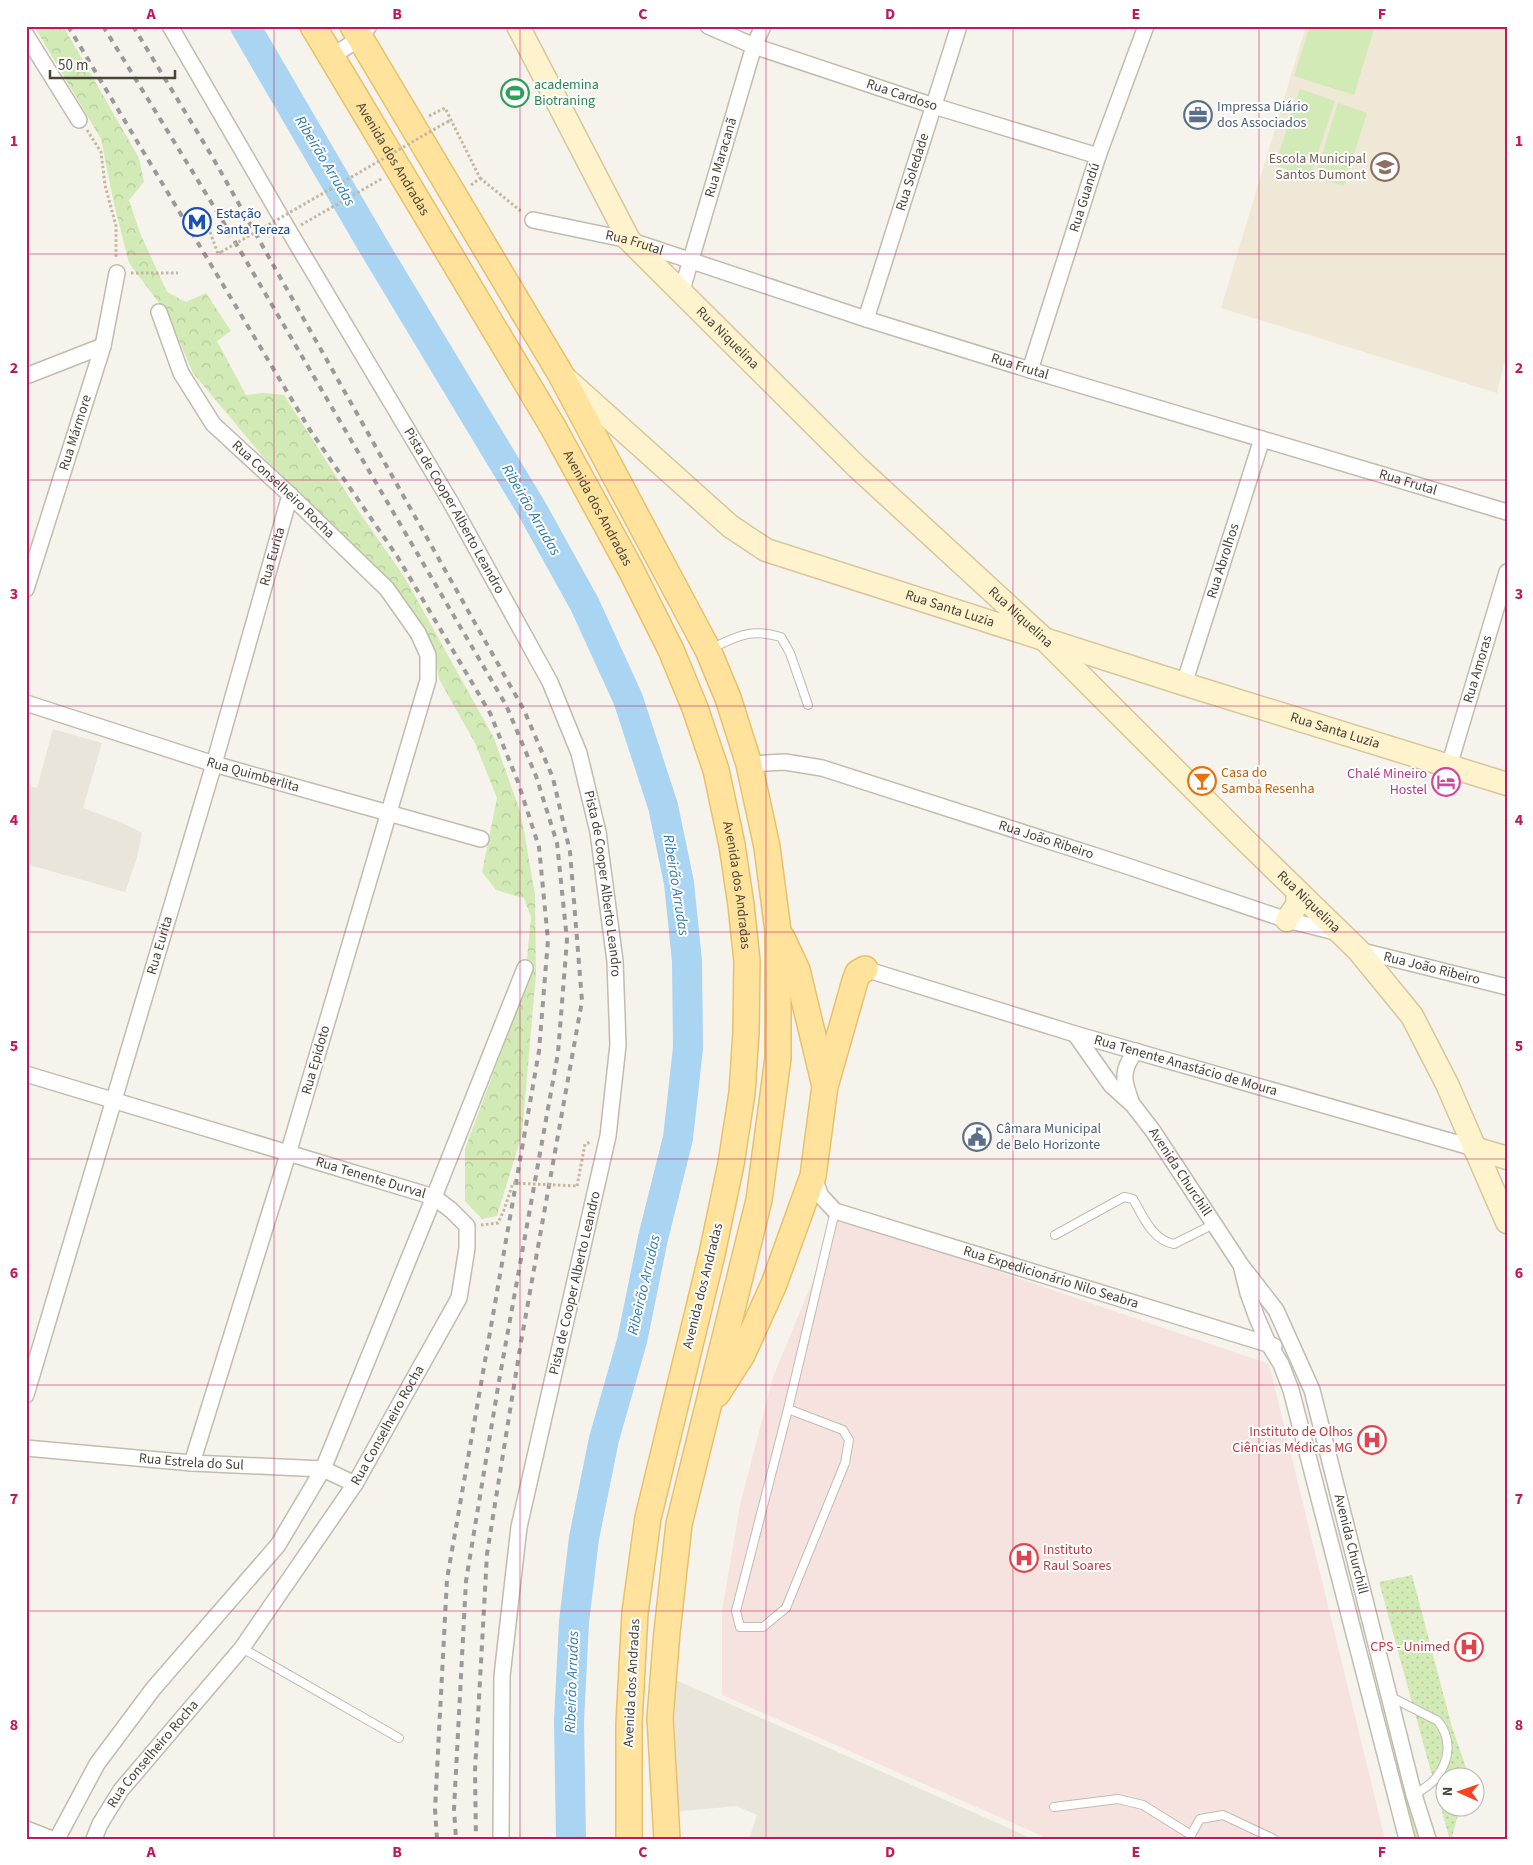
<svg xmlns="http://www.w3.org/2000/svg" width="1533" height="1865" viewBox="0 0 1533 1865" font-family="'Source Sans 3',sans-serif">
  <defs>
    <pattern id="forest-crowns" width="20" height="18" patternUnits="userSpaceOnUse" patternTransform="scale(1.25)"><rect width="20" height="18" fill="#d2eab5"/><path d="M2 6a3 3 0 1 1 6 0M12 15a3 3 0 1 1 6 0" fill="none" stroke="#b6ca9c"/></pattern>
    <pattern id="garden-dots" width="8" height="8" patternUnits="userSpaceOnUse" patternTransform="scale(1.25)"><rect width="8" height="8" fill="#d2eab5"/><path d="M2 2h.1M6 6h.1" fill="none" stroke="#b6ca9c" stroke-width="1.8" stroke-linecap="round"/></pattern>
  </defs>
  <rect width="100%" height="100%" fill="#f6f3ec"/>
  <g fill="#eae5da">
    <path d="M 53,729 L 102,743 L 83,808 L 123,823 L 142,833 L 137,858 L 125,892 L 26,864 L 26,785 L 37,788 Z"/>
    <path d="M 676,1680 L 1033,1839 L 749,1839 L 757,1815 L 737,1806 L 673,1812 L 667,1746 Z"/>
  </g>
  <path fill="#efe8d6" d="M 1306,26 L 1507,26 L 1507,352 L 1497,393 L 1221,308 Z"/>
  <path fill="#f6e3e0" d="M 839,1217 L 1269,1364 L 1385,1839 L 1049,1839 L 722,1695 L 722,1611 L 740,1505 L 773,1377 Z"/>
  <path fill="url(#forest-crowns)" d="M 34,26 L 63,26 L 139,158 L 144,182 L 129,200 L 140,233 L 167,292 L 186,302 L 206,293 L 231,331 L 217,341 L 246,395 L 264,393 L 284,395 L 353,503 L 405,578 L 494,738 L 521,814 L 535,895 L 536,974 L 522,1134 L 497,1216 L 482,1219 L 465,1201 L 465,1149 L 524,991 L 531,917 L 524,898 L 496,890 L 482,872 L 497,798 L 475,743 L 439,679 L 433,648 L 385,580 L 265,459 L 193,373 L 168,315 L 129,263 L 114,204 L 101,139 Z"/>
  <g fill="#d2eab5">
    <path d="M 1310,26 L 1375,26 L 1354,95 L 1294,76 Z"/>
    <path d="M 1300,89 L 1335,101 L 1310,177 L 1275,165 Z"/>
    <path d="M 1338,103 L 1367,113 L 1344,186 L 1315,177 Z"/>
    <path d="M 1406,1786 L 1421,1839 L 1413,1839 L 1403,1788 Z"/>
  </g>
  <path fill="url(#garden-dots)" d="M 1412,1575 L 1452,1727 L 1469,1776 L 1446,1778 L 1446,1808 L 1460,1808 L 1452,1837 L 1449,1837 L 1379,1582 Z"/>
  <g fill="none" stroke-linecap="round" stroke-linejoin="round">
    <path stroke="#a9d4f2" stroke-width="30" d="M 245,26 L 375,249 L 533,511 L 585,605 L 628,699 L 663,806 L 679,883 L 687,961 L 688,1048 L 678,1138 L 653,1238 L 632,1341 L 604,1439 L 584,1538 L 574,1622 L 569,1721 L 571,1839"/>
    <defs>
      <g id="lane">
        <path d="M 712,648 C 739,636 750,628 781,637 L 790,653 L 808,705"/>
        <path d="M 1055,1235 L 1124,1197 L 1133,1199 C 1143,1216 1152,1240 1174,1244 L 1214,1224"/>
        <path d="M 788,1409 L 843,1430 L 849,1440 L 845,1463 L 786,1608 L 763,1627 L 740,1627 L 736,1611 L 788,1409 L 835,1211"/>
        <path d="M 242,1648 L 399,1738"/>
        <path d="M 1391,1697 L 1438,1721 C 1452,1739 1450,1760 1436,1778 C 1431,1785 1421,1790 1414,1795"/>
        <path d="M 1054,1807 L 1118,1799 L 1143,1805 L 1191,1835"/>
        <path d="M 1191,1839 L 1191,1835 L 1200,1819 L 1223,1815 L 1274,1839"/>
      </g>
      <g id="street">
        <path id="s1" d="M 170,26 L 289,231 L 450,501 L 550,682 L 579,753 L 598,832 L 615,961 L 618,1045 L 608,1136 L 519,1527 L 502,1676 L 501,1839"/>
        <path id="s2" d="M 708,26 L 754,46 L 934,106 L 1098,156"/>
        <path d="M 26,35 L 79,120"/>
        <path d="M 331,56 C 346,48 359,40 369,26"/>
        <path id="s3" d="M 533,220 L 629,240 L 866,319 L 1030,370 L 1507,512"/>
        <path id="s4" d="M 682,290 L 754,46 L 763,26"/>
        <path id="s5" d="M 159,312 L 181,373 L 213,424 L 290,495 L 387,589 L 418,633 L 428,655 L 428,680 L 288,1154 L 192,1463"/>
        <path id="s6" d="M 866,319 L 959,26"/>
        <path id="s7" d="M 1030,370 L 1098,156 L 1146,26"/>
        <path d="M 26,376 L 103,346"/>
        <path id="s8" d="M 26,589 L 103,346 L 117,273"/>
        <path id="s9" d="M 1184,684 L 1262,439"/>
        <path id="s10" d="M 26,703 L 214,764 L 481,839"/>
        <path id="s11" d="M 749,764 L 785,762 L 822,768 L 1124,865 L 1287,920 L 1339,933"/>
        <path id="s12" d="M 1449,766 L 1507,572"/>
        <path id="s13" d="M 1358,950 L 1507,987"/>
        <path id="s14" d="M 865,969 L 1075,1034 L 1474,1148"/>
        <path id="s15" d="M 1075,1034 L 1111,1085 L 1133,1105 L 1153,1131 L 1241,1265 L 1276,1310 L 1312,1390 L 1414,1795 L 1428,1839"/>
        <path id="s16" d="M 26,1074 L 434,1197 L 323,1469 L 278,1545 L 153,1689 L 97,1764 L 57,1839"/>
        <path d="M 1131,1101 C 1123,1080 1121,1070 1136,1051"/>
        <path id="s17" d="M 813,1176 L 821,1196 L 835,1211 L 1274,1346"/>
        <path d="M 1242,1269 L 1248,1293 L 1257,1318 L 1268,1343 L 1281,1364 L 1291,1390 L 1407,1839"/>
        <path id="s18" d="M 26,1395 L 214,764 L 290,495"/>
        <path id="s19" d="M 26,1448 L 192,1463 L 323,1469 L 355,1484"/>
        <path d="M 26,1829 L 52,1839"/>
        <path id="s20" d="M 94,1839 L 100,1824 L 121,1790 L 242,1648 L 355,1484 L 459,1298 L 467,1248 L 467,1226 L 451,1210 L 434,1197 L 525,968"/>
      </g>
      <g id="secondary">
        <path id="s21" d="M 518,26 L 629,240 L 857,467 L 1043,638 L 1240,835 L 1358,950 L 1412,1016 L 1447,1084 L 1507,1222"/>
        <path id="s22" d="M 565,378 L 730,526 L 766,550 L 1184,684 L 1507,784"/>
        <path d="M 1287,920 L 1297,905 L 1298,892"/>
        <path d="M 1474,1148 L 1507,1158"/>
      </g>
      <g id="primary">
        <path id="s23" d="M 313,26 L 553,427 L 631,570 L 671,650 L 695,708 L 716,770 L 732,845 L 741,905 L 747,961 L 746,1032 L 742,1093 L 731,1164 L 712,1254 L 648,1518 L 635,1613 L 629,1724 L 629,1839"/>
        <path d="M 353,26 L 560,373 L 708,650 L 728,698 L 749,764 L 767,847 L 778,931 L 778,1058 L 759,1200 L 679,1524 L 667,1632 L 660,1718 L 667,1839"/>
        <path d="M 826,1083 L 855,981 L 858,973 L 865,969"/>
        <path d="M 717,1394 L 742,1355 L 774,1284 L 813,1176 L 825,1086 L 797,970 L 782,938"/>
      </g>
    </defs>
    <use href="#lane" stroke="#c2bbae" stroke-width="10"/>
    <use href="#street" stroke="#c2bbae" stroke-width="18"/>
    <use href="#secondary" stroke="#d6c79b" stroke-width="25"/>
    <use href="#primary" stroke="#e6c16a" stroke-width="28"/>
    <g stroke="#c4b79f" stroke-width="3" stroke-dasharray="2.5 2.5" stroke-linecap="butt">
      <path d="M 429,116 L 445,108 L 480,178 L 470,186"/>
      <path d="M 447,122 L 452,120"/>
      <path d="M 87,130 L 101,152 L 105,185 L 116,226 L 116,258"/>
      <path d="M 480,178 L 522,212"/>
      <path d="M 205,218 L 218,254 L 221,252"/>
      <path d="M 301,225 L 383,178"/>
      <path d="M 131,273 L 178,273"/>
      <path d="M 577,1186 L 585,1144 L 591,1142"/>
      <path d="M 481,1225 L 498,1223 L 504,1210 L 513,1183"/>
    </g>
    <use href="#lane" stroke="#fff" stroke-width="8"/>
    <use href="#street" stroke="#fff" stroke-width="15"/>
    <use href="#secondary" stroke="#fff3cd" stroke-width="22"/>
    <use href="#primary" stroke="#ffe39c" stroke-width="25"/>
    <g stroke="#9a9a9a" stroke-width="4" stroke-dasharray="6 6" stroke-linecap="butt">
      <path d="M 68,26 L 310,430 L 397,556 L 490,713 L 518,782 L 539,847 L 548,940 L 539,1051 L 447,1579 L 435,1809 L 437,1839"/>
      <path d="M 103,26 L 224,223 L 506,705 L 536,776 L 557,843 L 567,940 L 558,1053 L 499,1381 L 466,1581 L 454,1809 L 456,1839"/>
      <path d="M 133,26 L 213,158 L 524,710 L 553,778 L 570,852 L 582,1001 L 521,1342 L 487,1554 L 475,1771 L 476,1839"/>
    </g>
    <g stroke="#c4b79f" stroke-width="3" stroke-dasharray="2.5 2.5" stroke-linecap="butt">
      <path d="M 221,252 L 447,122"/>
      <path d="M 513,1183 L 577,1186"/>
    </g>
  </g>
  <path fill="none" stroke="#c2185b" stroke-width="1" stroke-opacity="0.55" d="M 274,26 L 274,1839M 520,26 L 520,1839M 766,26 L 766,1839M 1013,26 L 1013,1839M 1259,26 L 1259,1839M 26,254 L 1507,254M 26,480 L 1507,480M 26,706 L 1507,706M 26,932 L 1507,932M 26,1159 L 1507,1159M 26,1385 L 1507,1385M 26,1611 L 1507,1611"/>
  <defs>
    <symbol id="stadium-ring" viewBox="-11 -11 22 22"><circle r="9.5" fill="#fff" stroke="#2e9e5b" stroke-width="1.5"/><path d="M0-5a6.5 5 0 1 0 0 10a6.5 5 0 1 0 0-10ZM-3.5-1.8h7v3.6h-7Z" fill="#2e9e5b"/></symbol>
    <symbol id="office-ring" viewBox="-11 -11 22 22"><circle r="9.5" fill="#fff" stroke="#5c6f8a" stroke-width="1.5"/><path d="M-6-3h4V-5.5h4V-3h4V5H-6ZM-1-4.5V-3h2v-1.5ZM-6 0V1H6V0Z" fill="#5c6f8a"/></symbol>
    <symbol id="school-ring" viewBox="-11 -11 22 22"><circle r="9.5" fill="#fff" stroke="#8d6e63" stroke-width="1.5"/><path d="M0-5L7-2L0 1L-7-2ZM-4 1L0 2.5L4 1V4Q0 6-4 4Z" fill="#8d6e63"/></symbol>
    <symbol id="metro-ring" viewBox="-11 -11 22 22"><circle r="9.5" fill="#fff" stroke="#1a4fb4" stroke-width="1.5"/><path d="M-5.5 5V-5H-3L0 0L3-5H5.5V5H3V-.5L0 4L-3-.5V5Z" fill="#1a4fb4"/></symbol>
    <symbol id="bar-ring" viewBox="-11 -11 22 22"><circle r="9.5" fill="#fff" stroke="#e8710a" stroke-width="1.5"/><path d="M-6-5H6L.8 .8V4.5H3.5V6h-7V4.5H-.8V.8Z" fill="#e8710a"/></symbol>
    <symbol id="hotel-ring" viewBox="-11 -11 22 22"><circle r="9.5" fill="#fff" stroke="#d1479c" stroke-width="1.5"/><path d="M-6-4.5h1.5V1H6V5H4.5V3h-9V5H-6ZM-4 0a1.8 1.8 0 1 1 3.6 0ZM.5 0V-2.5h3Q6-2.5 6 0Z" fill="#d1479c"/></symbol>
    <symbol id="civic-ring" viewBox="-11 -11 22 22"><circle r="9.5" fill="#fff" stroke="#5c6f8a" stroke-width="1.5"/><path d="M-.6-6.5H3V-4.5H.6V-3L4-1V1h2V6H-6V1h2V-1L-.6-3ZM-1.2 2.5V6h2.4V2.5Z" fill="#5c6f8a"/></symbol>
    <symbol id="hospital-ring" viewBox="-11 -11 22 22"><circle r="9.5" fill="#fff" stroke="#e0444e" stroke-width="1.5"/><path d="M-5-5h3v3.5h4V-5h3V5h-3V1.5h-4V5h-3Z" fill="#e0444e"/></symbol>
  </defs>
  <g fill-rule="evenodd">
    <use href="#stadium-ring" x="499" y="77" width="32" height="32"/>
    <use href="#office-ring" x="1182" y="99" width="32" height="32"/>
    <use href="#school-ring" x="1369" y="151" width="32" height="32"/>
    <use href="#metro-ring" x="181" y="206" width="32" height="32"/>
    <use href="#bar-ring" x="1186" y="765" width="32" height="32"/>
    <use href="#hotel-ring" x="1430" y="766" width="32" height="32"/>
    <use href="#civic-ring" x="961" y="1121" width="32" height="32"/>
    <use href="#hospital-ring" x="1356" y="1424" width="32" height="32"/>
    <use href="#hospital-ring" x="1008" y="1542" width="32" height="32"/>
    <use href="#hospital-ring" x="1453" y="1631" width="32" height="32"/>
  </g>
  <g text-anchor="middle" dominant-baseline="central" stroke-width="4" stroke-linejoin="round" paint-order="stroke">
    <g font-size="14" fill="#27864d" stroke="#fff" text-anchor="start">
      <text x="534" y="85">academina<tspan x="534" dy="16">Biotraning</tspan></text>
    </g>
    <g font-size="14" fill="#4b4439" stroke="#fff">
      <text stroke="none"><textPath href="#s2" startOffset="206">Rua Cardoso</textPath></text>
      <text stroke="none"><textPath href="#s4" startOffset="138">Rua Maracanã</textPath></text>
      <text stroke="none"><textPath href="#s23" startOffset="155">Avenida dos Andradas</textPath></text>
      <text stroke="none"><textPath href="#s6" startOffset="154">Rua Soledade</textPath></text>
      <text stroke="none"><textPath href="#s7" startOffset="181">Rua Guandú</textPath></text>
      <text stroke="none"><textPath href="#s3" startOffset="104">Rua Frutal</textPath></text>
      <text stroke="none"><textPath href="#s21" startOffset="380">Rua Niquelina</textPath></text>
      <text stroke="none"><textPath href="#s3" startOffset="509">Rua Frutal</textPath></text>
      <text stroke="none"><textPath href="#s8" startOffset="164">Rua Mármore</textPath></text>
      <text stroke="none"><textPath href="#s3" startOffset="914">Rua Frutal</textPath></text>
      <text stroke="none"><textPath href="#s5" startOffset="221">Rua Conselheiro Rocha</textPath></text>
      <text stroke="none"><textPath href="#s23" startOffset="560">Avenida dos Andradas</textPath></text>
      <text stroke="none"><textPath href="#s1" startOffset="562">Pista de Cooper Alberto Leandro</textPath></text>
      <text stroke="none"><textPath href="#s18" startOffset="874">Rua Eurita</textPath></text>
      <text stroke="none"><textPath href="#s9" startOffset="129">Rua Abrolhos</textPath></text>
      <text stroke="none"><textPath href="#s22" startOffset="458">Rua Santa Luzia</textPath></text>
      <text stroke="none"><textPath href="#s21" startOffset="785">Rua Niquelina</textPath></text>
      <text stroke="none"><textPath href="#s12" startOffset="101">Rua Amoras</textPath></text>
      <text stroke="none"><textPath href="#s22" startOffset="862">Rua Santa Luzia</textPath></text>
      <text stroke="none"><textPath href="#s10" startOffset="238">Rua Quimberlita</textPath></text>
      <text stroke="none"><textPath href="#s11" startOffset="309">Rua João Ribeiro</textPath></text>
      <text stroke="none"><textPath href="#s1" startOffset="968">Pista de Cooper Alberto Leandro</textPath></text>
      <text stroke="none"><textPath href="#s23" startOffset="965">Avenida dos Andradas</textPath></text>
      <text stroke="none"><textPath href="#s21" startOffset="1190">Rua Niquelina</textPath></text>
      <text stroke="none"><textPath href="#s18" startOffset="469">Rua Eurita</textPath></text>
      <text stroke="none"><textPath href="#s13" startOffset="76">Rua João Ribeiro</textPath></text>
      <text transform="translate(316 1060) rotate(-74)">Rua Epidoto</text>
      <text stroke="none"><textPath href="#s14" startOffset="335">Rua Tenente Anastácio de Moura</textPath></text>
      <text stroke="none"><textPath href="#s15" startOffset="174">Avenida Churchill</textPath></text>
      <text stroke="none"><textPath href="#s16" startOffset="360">Rua Tenente Durval</textPath></text>
      <text stroke="none"><textPath href="#s17" startOffset="268">Rua Expedicionário Nilo Seabra</textPath></text>
      <text transform="translate(575 1283) rotate(-77)">Pista de Cooper Alberto Leandro</text>
      <text transform="translate(703 1286) rotate(-76)">Avenida dos Andradas</text>
      <text stroke="none"><textPath href="#s20" startOffset="509">Rua Conselheiro Rocha</textPath></text>
      <text stroke="none"><textPath href="#s19" startOffset="166">Rua Estrela do Sul</textPath></text>
      <text stroke="none"><textPath href="#s15" startOffset="589">Avenida Churchill</textPath></text>
      <text transform="translate(632 1683) rotate(-87)">Avenida dos Andradas</text>
      <text stroke="none"><textPath href="#s20" startOffset="104">Rua Conselheiro Rocha</textPath></text>
    </g>
    <g font-size="14" fill="#4e5e75" stroke="#fff" text-anchor="start">
      <text x="1217" y="107">Impressa Diário<tspan x="1217" dy="16">dos Associados</tspan></text>
      <text x="996" y="1129">Câmara Municipal<tspan x="996" dy="16">de Belo Horizonte</tspan></text>
    </g>
    <g font-size="14" fill="#785e54" stroke="#fff" text-anchor="end">
      <text x="1366" y="159">Escola Municipal<tspan x="1366" dy="16">Santos Dumont</tspan></text>
    </g>
    <g font-size="14" fill="#164399" stroke="#fff" text-anchor="start">
      <text x="216" y="214">Estação<tspan x="216" dy="16">Santa Tereza</tspan></text>
    </g>
    <g font-size="14" fill="#c56008" stroke="#fff" text-anchor="start">
      <text x="1221" y="773">Casa do<tspan x="1221" dy="16">Samba Resenha</tspan></text>
    </g>
    <g font-size="14" fill="#b23c85" stroke="#fff" text-anchor="end">
      <text x="1427" y="774">Chalé Mineiro<tspan x="1427" dy="16">Hostel</tspan></text>
    </g>
    <g font-size="14" fill="#be3a42" stroke="#fff" text-anchor="end">
      <text x="1353" y="1432">Instituto de Olhos<tspan x="1353" dy="16">Ciências Médicas MG</tspan></text>
      <text x="1043" y="1550" text-anchor="start">Instituto<tspan x="1043" dy="16">Raul Soares</tspan></text>
      <text x="1450" y="1647">CPS - Unimed</text>
    </g>
    <g font-size="15" font-style="italic" fill="#2e7ab2" stroke="#fff">
      <text transform="translate(325 161) rotate(59)">Ribeirão Arrudas</text>
      <text transform="translate(531 510) rotate(60)">Ribeirão Arrudas</text>
      <text transform="translate(676 885) rotate(81)">Ribeirão Arrudas</text>
      <text transform="translate(644 1285) rotate(-77)">Ribeirão Arrudas</text>
      <text transform="translate(572 1682) rotate(-88)">Ribeirão Arrudas</text>
    </g>
  </g>
  <rect width="1533" height="1865" fill="none" stroke="#ffffff" stroke-width="55"/>
  <g transform="translate(1460 1792) rotate(272)"><circle r="24" fill="#ffffff" stroke="#b7b4b0"/>
  <path d="M0-4L9 19L0 12L-9 19Z" fill="#fc3f1d"/>
  <text y="-8" font-size="14" font-weight="bold" text-anchor="middle" fill="#4b4439">N</text>
  </g>
  <path d="M50 70v8h125v-8" fill="none" stroke="#4b4439" stroke-width="2.5"/>
  <text x="58" y="70" font-size="15" fill="#4b4439" stroke="#ffffff" stroke-width="4" paint-order="stroke">50 m</text>
  <rect x="28" y="28" width="1478" height="1810" fill="none" stroke="#c2185b" stroke-width="2"/>
  <g font-size="16" text-anchor="middle" font-weight="bold" fill="#c2185b">
    <text x="151" y="19">A</text>
    <text x="397" y="19">B</text>
    <text x="643" y="19">C</text>
    <text x="890" y="19">D</text>
    <text x="1136" y="19">E</text>
    <text x="1382" y="19">F</text>
    <text x="14" y="146">1</text>
    <text x="1519" y="146">1</text>
    <text x="14" y="373">2</text>
    <text x="1519" y="373">2</text>
    <text x="14" y="599">3</text>
    <text x="1519" y="599">3</text>
    <text x="14" y="825">4</text>
    <text x="1519" y="825">4</text>
    <text x="14" y="1051">5</text>
    <text x="1519" y="1051">5</text>
    <text x="14" y="1278">6</text>
    <text x="1519" y="1278">6</text>
    <text x="14" y="1504">7</text>
    <text x="1519" y="1504">7</text>
    <text x="14" y="1730">8</text>
    <text x="1519" y="1730">8</text>
    <text x="151" y="1857">A</text>
    <text x="397" y="1857">B</text>
    <text x="643" y="1857">C</text>
    <text x="890" y="1857">D</text>
    <text x="1136" y="1857">E</text>
    <text x="1382" y="1857">F</text>
  </g>
</svg>
